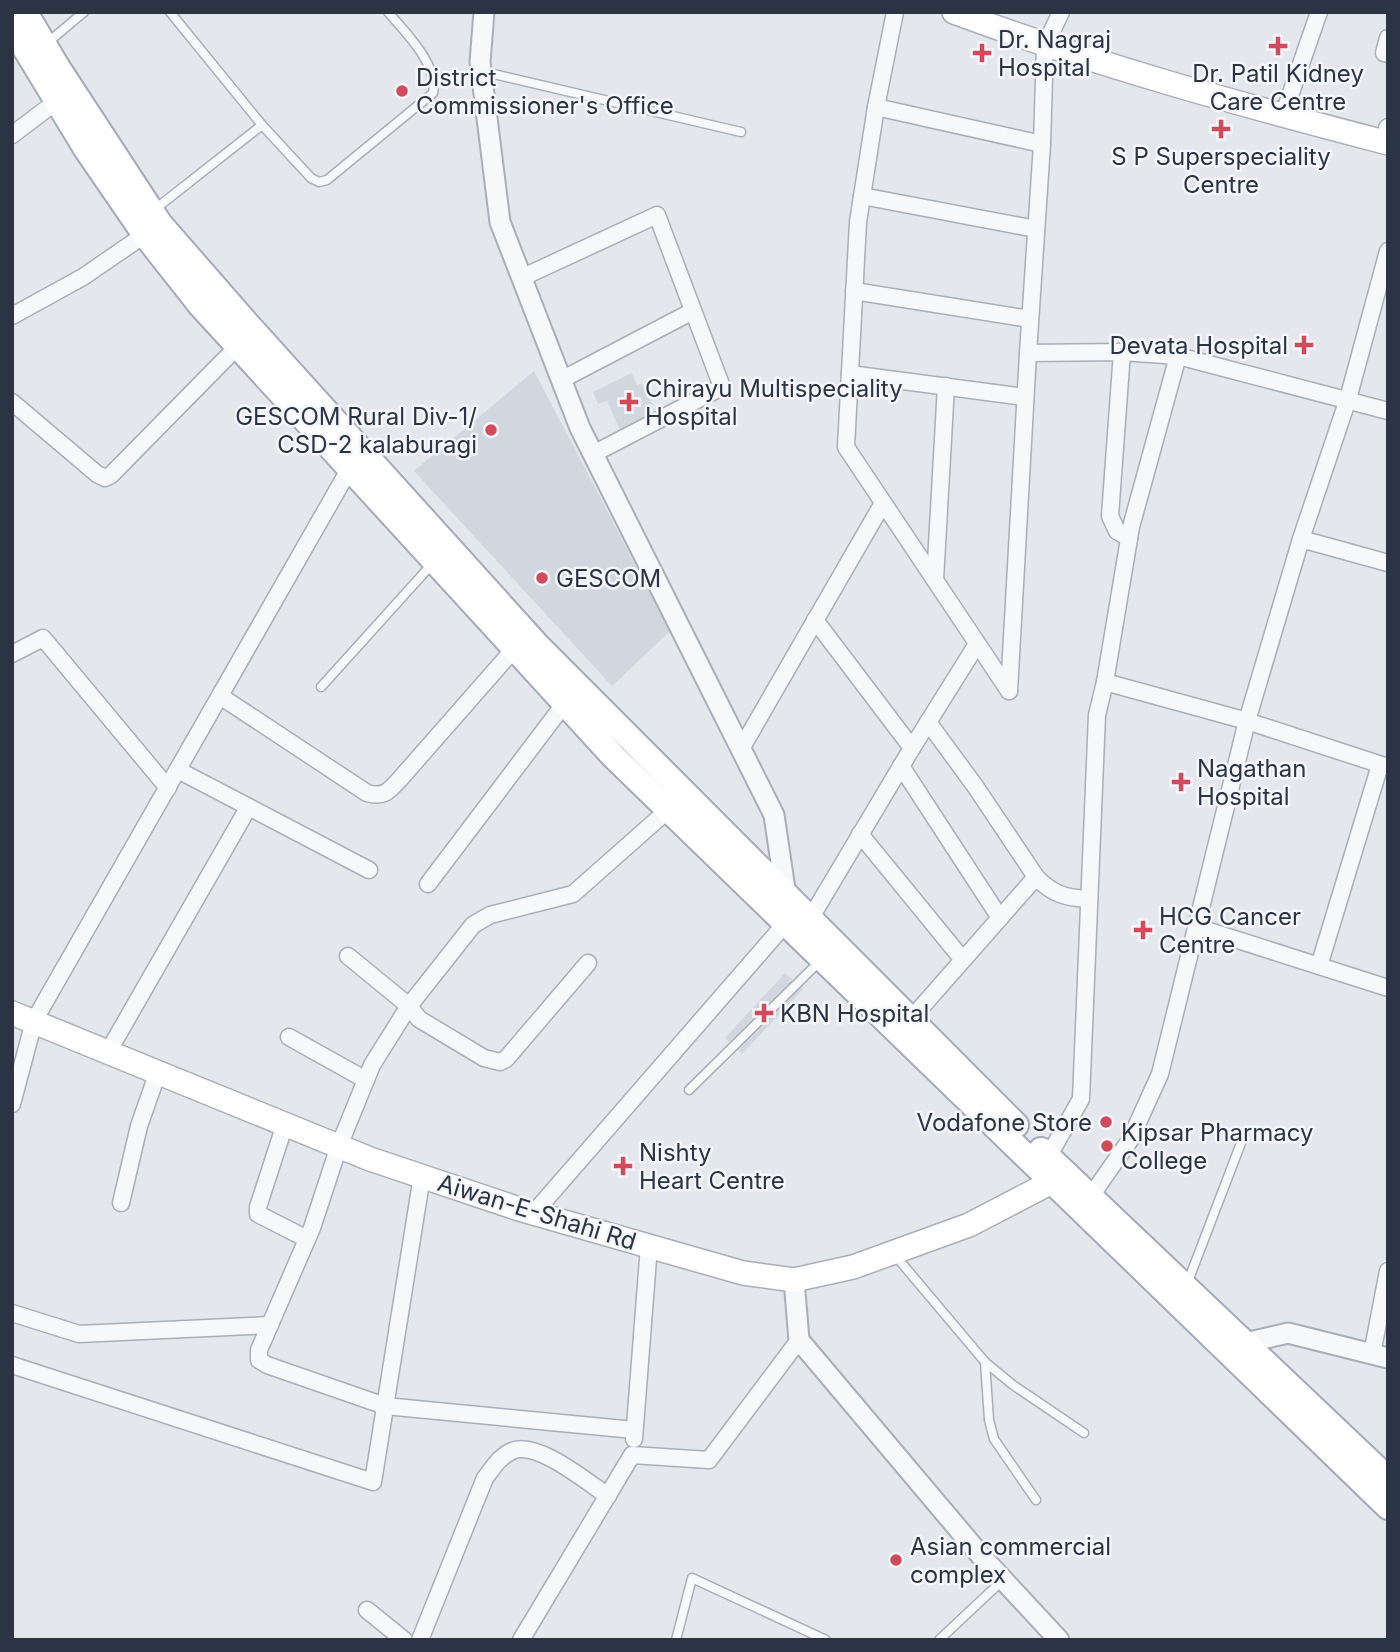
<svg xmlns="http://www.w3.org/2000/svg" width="1400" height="1652" viewBox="0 0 1400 1652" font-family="Inter,sans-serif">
  <rect width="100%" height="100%" fill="#e4e7ec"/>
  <g fill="#d2d6de">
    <path d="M 534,371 L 670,631 L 612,686 L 414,471 Z"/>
    <path d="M 632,373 L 637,386 L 642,383 L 653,405 L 646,409 L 649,416 L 620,430 L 607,401 L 598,404 L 593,392 Z"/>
    <path d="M 785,973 L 803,989 L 742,1054 L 725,1038 Z"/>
  </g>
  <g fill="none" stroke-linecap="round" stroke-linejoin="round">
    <defs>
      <g id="service">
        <path d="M 170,12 L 262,125 L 311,178 L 319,182 L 327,180 L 433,93 C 439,65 405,32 388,12"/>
        <path d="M 46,44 L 84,12"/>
        <path d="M 481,71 L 741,132"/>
        <path d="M 154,210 L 262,125"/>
        <path d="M 321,687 L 433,563"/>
        <path d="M 689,1090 L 821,960"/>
        <path d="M 894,1254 L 985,1362 L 1013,1385 L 1084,1433"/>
        <path d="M 1187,1284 L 1241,1143"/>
        <path d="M 985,1362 L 989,1420 L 994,1439 L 1036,1500"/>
        <path d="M 676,1640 L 692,1578 L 826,1640"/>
        <path d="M 939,1640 L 1004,1579"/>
      </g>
      <g id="minor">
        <path d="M 895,12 L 876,107 L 858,222 L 846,447 L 1009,691"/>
        <path d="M 1388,38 L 1384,53 L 1388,54"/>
        <path d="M 876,107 L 1042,144"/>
        <path d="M 1283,116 L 1319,12"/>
        <path d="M 1387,128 L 1388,127"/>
        <path d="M 12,135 L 57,101"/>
        <path d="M 862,196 L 1036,229"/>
        <path d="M 521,278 L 657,215 L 722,387 L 593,454"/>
        <path d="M 854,291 L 1030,319"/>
        <path d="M 12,316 L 83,277 L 150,231"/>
        <path d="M 1122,352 L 1110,516 L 1117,531 L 1129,538"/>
        <path d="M 1028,353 L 1122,352 L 1178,356 L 1388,411"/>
        <path d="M 850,374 L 1025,397"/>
        <path d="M 561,380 L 693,311"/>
        <path d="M 12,402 L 97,474 L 105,478 L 111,475 L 238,346"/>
        <path d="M 1301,539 L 1388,563"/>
        <path d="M 935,580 L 946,386"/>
        <path d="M 12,654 L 43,638 L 168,788"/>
        <path d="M 1105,682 L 1247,721 L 1388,767"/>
        <path d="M 1009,691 L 1028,353 L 1042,144 L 1045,46 L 1061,12"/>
        <path d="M 220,696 L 367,793 C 384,798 389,791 400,779 L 515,648"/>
        <path d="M 928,722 L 975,786 L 1036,877 C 1052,894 1066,898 1089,899"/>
        <path d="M 912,748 L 977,644"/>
        <path d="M 741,749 L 883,503"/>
        <path d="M 901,766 L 1000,918"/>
        <path d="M 178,770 L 369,870"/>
        <path d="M 860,834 L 963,960"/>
        <path d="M 428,884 L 565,703"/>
        <path d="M 810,919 L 912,748 L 815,620"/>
        <path d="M 1197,927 L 1388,988"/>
        <path d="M 348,956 L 409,1006 L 419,1019 L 484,1058 L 500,1062 L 506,1059 L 588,963"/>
        <path d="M 1319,966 L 1380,765"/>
        <path d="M 911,1019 L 1036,877"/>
        <path d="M 289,1037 L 366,1080"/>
        <path d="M 108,1052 L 248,808"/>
        <path d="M 12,1104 L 34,1021 L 350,468"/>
        <path d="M 285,1124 L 258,1207 L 258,1214 L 307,1239"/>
        <path d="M 1048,1157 L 1081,1099 L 1097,715 L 1105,682 L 1131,527 L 1178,356"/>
        <path d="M 1091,1196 L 1130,1140 L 1160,1074 L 1247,721 L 1301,539 L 1348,399 L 1388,251"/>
        <path d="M 121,1203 L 139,1126 L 158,1072"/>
        <path d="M 533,1214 L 785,924"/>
        <path d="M 12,1313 L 79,1334 L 270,1325"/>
        <path d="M 1372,1354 L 1388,1271"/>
        <path d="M 12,1365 L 373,1482 L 422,1176"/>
        <path d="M 634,1430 L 385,1406 L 267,1365 L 259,1360 L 259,1350 L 312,1228 L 339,1146 L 372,1065 L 409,1006 L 473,925 L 490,915 L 573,894 L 668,810"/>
        <path d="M 634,1439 L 649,1246"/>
        <path d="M 367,1610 L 404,1640"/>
        <path d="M 420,1640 L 485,1478 C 493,1468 499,1457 512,1451 C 537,1440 587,1482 608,1496"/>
        <path d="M 521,1640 L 632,1455 L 709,1460 L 799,1340"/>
      </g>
      <g id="tertiary">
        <path d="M 484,12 L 480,62 L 500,222 L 580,428 L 774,815 L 786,896"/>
        <path d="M 794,1280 L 799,1340 L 982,1557 L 1059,1640"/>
        <path d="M 1245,1343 L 1288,1333 L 1388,1358"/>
      </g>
      <g id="secondary">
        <path d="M 954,12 C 1096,65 1242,105 1388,143"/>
        <path d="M 12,1013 L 370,1159 L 519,1209 L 743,1273 L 794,1280 L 853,1267 L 969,1225 L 1067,1174"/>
      </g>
      <g id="primary">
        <path d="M 25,12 L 58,68 L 160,224 L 249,326 L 538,646 L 1016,1125"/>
        <path d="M 12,27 L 86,149 L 145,235 L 201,306 L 614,757 L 1388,1507"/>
        <path d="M 1041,1150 L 1388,1479"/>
      </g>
    </defs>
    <use href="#service" stroke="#a9aeb7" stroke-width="11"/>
    <use href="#minor" stroke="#a9aeb7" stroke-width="19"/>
    <use href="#tertiary" stroke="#a9aeb7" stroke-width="23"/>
    <use href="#secondary" stroke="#a9aeb7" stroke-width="26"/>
    <use href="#primary" stroke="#a3abb8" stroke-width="28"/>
    <use href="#service" stroke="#f7f8fa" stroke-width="8"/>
    <use href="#minor" stroke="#f7f8fa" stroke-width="16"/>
    <use href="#tertiary" stroke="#f7f8fa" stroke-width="19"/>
    <use href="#secondary" stroke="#fff" stroke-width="23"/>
    <use href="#primary" stroke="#fff" stroke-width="24"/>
  </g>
  <g fill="#d1495b" stroke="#f4f6f9" stroke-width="2.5">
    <path d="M1274.5 35.5h7v7h7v7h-7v7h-7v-7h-7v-7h7z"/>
    <path d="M978.5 42.5h7v7h7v7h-7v7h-7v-7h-7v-7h7z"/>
    <circle cx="402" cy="91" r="7"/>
    <path d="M1217.5 118.5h7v7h7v7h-7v7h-7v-7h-7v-7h7z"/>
    <path d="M1300.5 334.5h7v7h7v7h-7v7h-7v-7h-7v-7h7z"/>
    <path d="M625.5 391.5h7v7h7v7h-7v7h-7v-7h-7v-7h7z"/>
    <circle cx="491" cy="430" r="7"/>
    <circle cx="542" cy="578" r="7"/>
    <path d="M1177.5 771.5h7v7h7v7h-7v7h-7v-7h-7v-7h7z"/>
    <path d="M1139.5 919.5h7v7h7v7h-7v7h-7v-7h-7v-7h7z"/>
    <path d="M760.5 1002.5h7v7h7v7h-7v7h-7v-7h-7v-7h7z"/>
    <circle cx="1106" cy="1122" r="7"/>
    <circle cx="1107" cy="1146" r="7"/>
    <path d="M619.5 1155.5h7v7h7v7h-7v7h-7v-7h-7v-7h7z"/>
    <circle cx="896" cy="1560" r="7"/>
  </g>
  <g text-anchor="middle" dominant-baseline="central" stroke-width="5" stroke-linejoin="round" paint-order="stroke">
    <g font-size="24" fill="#2b3445" stroke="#f4f6f9" text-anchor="start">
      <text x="998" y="39">Dr. Nagraj<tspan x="998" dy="28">Hospital</tspan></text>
      <text x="1278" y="73" text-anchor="middle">Dr. Patil Kidney<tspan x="1278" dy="28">Care Centre</tspan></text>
      <text x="416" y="77">District<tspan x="416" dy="28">Commissioner's Office</tspan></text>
      <text x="1221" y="156" text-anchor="middle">S P Superspeciality<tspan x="1221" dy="28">Centre</tspan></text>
      <text x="1288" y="345" text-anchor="end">Devata Hospital</text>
      <text x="645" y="388">Chirayu Multispeciality<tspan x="645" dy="28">Hospital</tspan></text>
      <text x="477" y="416" text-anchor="end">GESCOM Rural Div-1/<tspan x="477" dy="28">CSD-2 kalaburagi</tspan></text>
      <text x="556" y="578">GESCOM</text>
      <text x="1197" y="768">Nagathan<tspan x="1197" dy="28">Hospital</tspan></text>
      <text x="1159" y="916">HCG Cancer<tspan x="1159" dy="28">Centre</tspan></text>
      <text x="780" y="1013">KBN Hospital</text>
      <text x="1092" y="1122" text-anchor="end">Vodafone Store</text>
      <text x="1121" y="1132">Kipsar Pharmacy<tspan x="1121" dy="28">College</tspan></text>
      <text x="639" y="1152">Nishty<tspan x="639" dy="28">Heart Centre</tspan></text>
      <text x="910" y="1546">Asian commercial<tspan x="910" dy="28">complex</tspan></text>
    </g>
    <g font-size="24" fill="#2b3445" stroke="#f4f6f9">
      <text transform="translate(537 1212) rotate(17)">Aiwan-E-Shahi Rd</text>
    </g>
  </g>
  <rect width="1400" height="1652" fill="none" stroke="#2b3445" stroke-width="28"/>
</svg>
